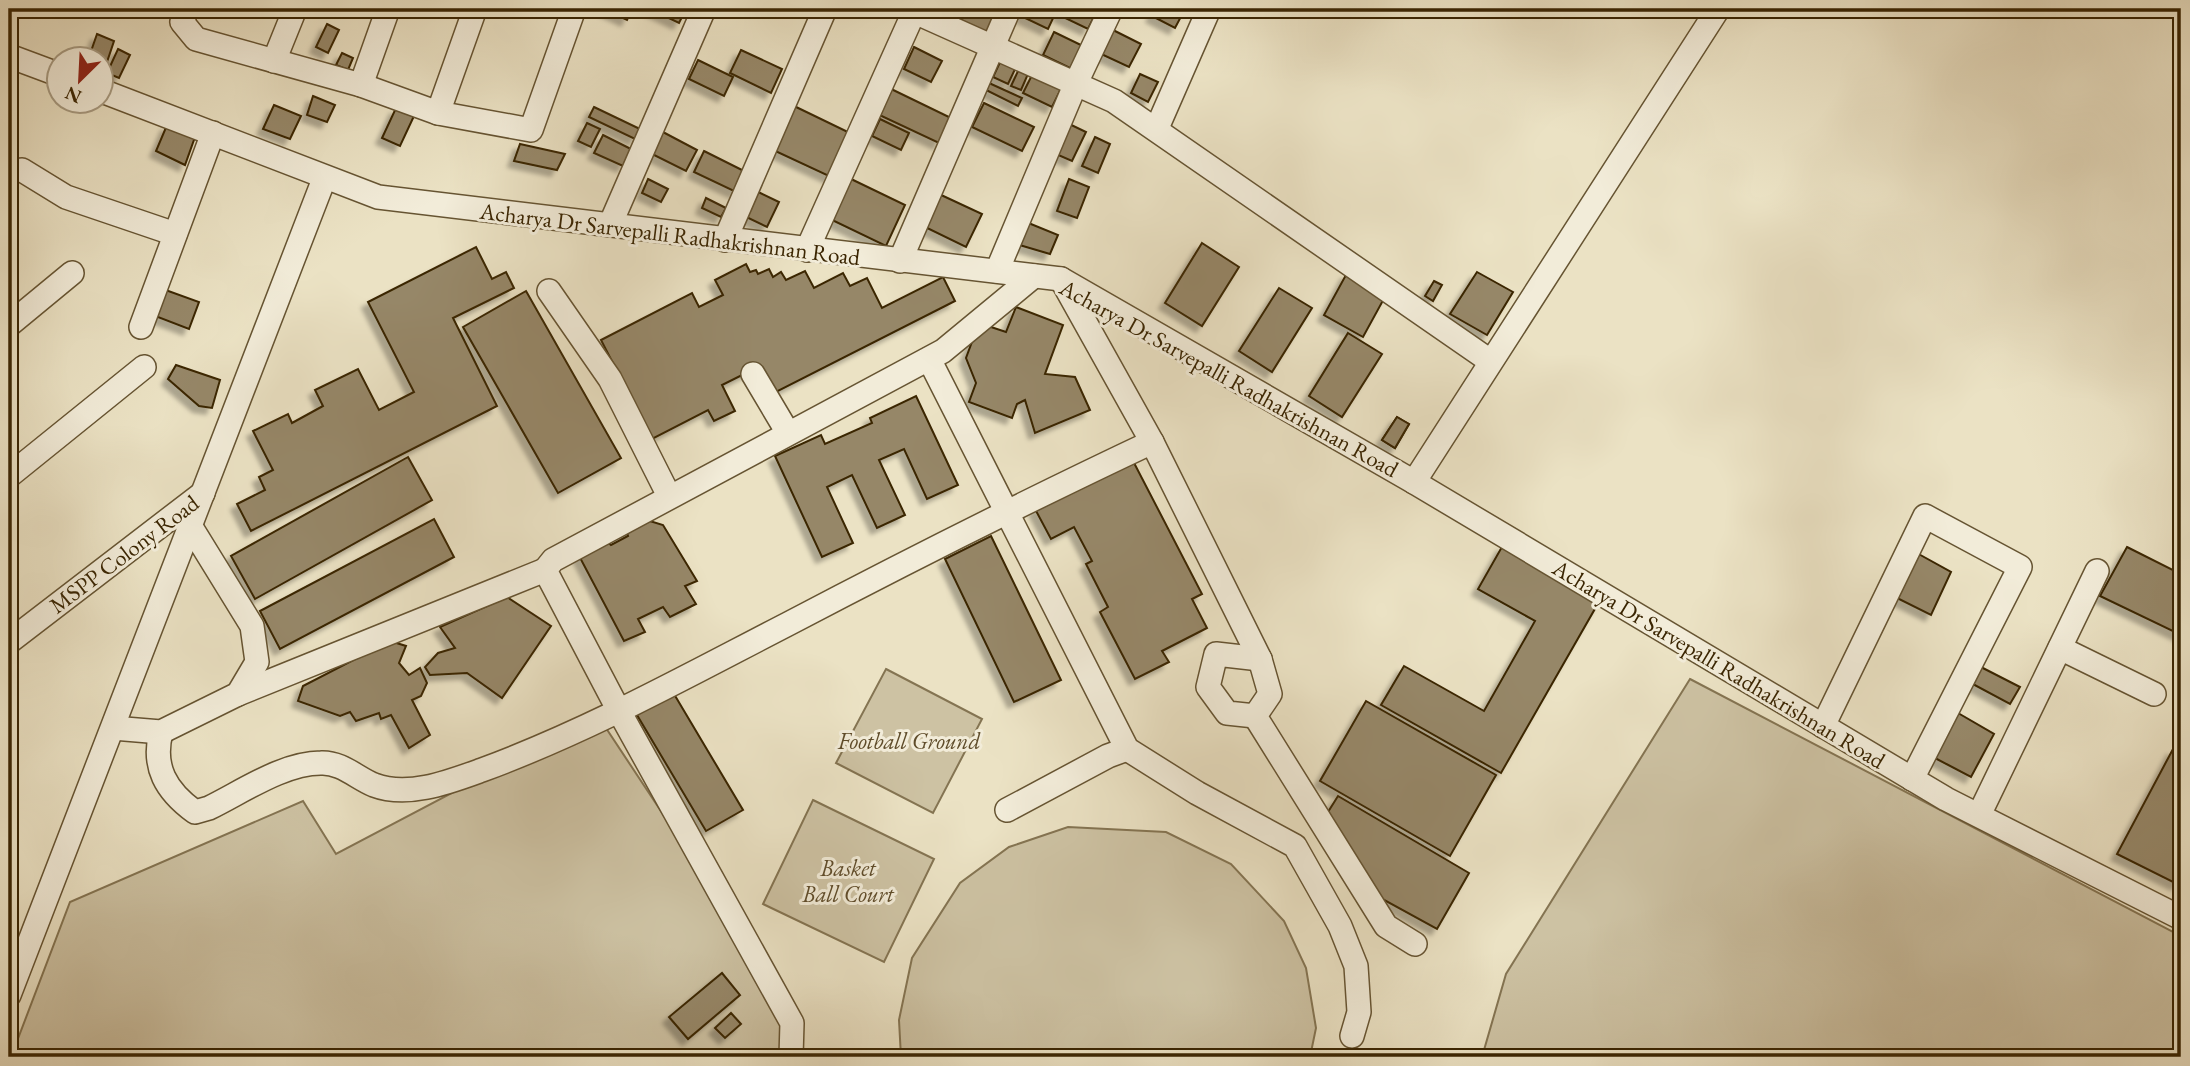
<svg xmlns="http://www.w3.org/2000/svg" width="2190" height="1066" viewBox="0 0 2190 1066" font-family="'EB Garamond',serif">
  <defs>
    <filter id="shadow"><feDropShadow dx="-6" dy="6" stdDeviation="2" flood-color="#0004"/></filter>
  </defs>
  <rect width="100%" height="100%" fill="#ebe2c4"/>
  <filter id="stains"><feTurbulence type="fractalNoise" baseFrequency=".00286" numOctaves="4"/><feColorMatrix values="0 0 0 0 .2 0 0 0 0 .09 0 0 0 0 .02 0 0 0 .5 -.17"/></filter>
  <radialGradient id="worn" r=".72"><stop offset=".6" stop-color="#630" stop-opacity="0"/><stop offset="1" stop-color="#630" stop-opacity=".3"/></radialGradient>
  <g fill="#cdc2a3" stroke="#847452" stroke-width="2">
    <path d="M 886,669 L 982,719 L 933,813 L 836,763 Z"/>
    <path d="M 1690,679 L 2181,936 L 2181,1057 L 1482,1057 L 1506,974 Z"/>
    <path d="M 598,716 L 743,935 L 792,1032 L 782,1057 L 11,1057 L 70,902 L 303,801 L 336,854 Z"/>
    <path d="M 813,800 L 934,859 L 884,962 L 763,904 Z"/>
    <path d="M 1068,827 L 1166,832 L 1231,864 L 1284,921 L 1306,968 L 1316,1028 L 1310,1057 L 901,1057 L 899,1020 L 912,958 L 960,883 L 1009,847 Z"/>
  </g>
  <g fill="#968767" stroke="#3a2502" stroke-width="2" filter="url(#shadow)">
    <path d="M 604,9 L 632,9 L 627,20 Z"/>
    <path d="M 650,9 L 686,9 L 679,23 Z"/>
    <path d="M 962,9 L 976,9 L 994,17 L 987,33 L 957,18 Z"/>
    <path d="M 1025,9 L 1044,9 L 1055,14 L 1048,29 L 1021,16 Z"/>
    <path d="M 1062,9 L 1098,9 L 1088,29 L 1059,15 Z"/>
    <path d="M 1156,9 L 1185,9 L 1175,28 L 1152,16 Z"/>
    <path d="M 327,24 L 339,30 L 328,53 L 316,47 Z"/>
    <path d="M 1111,29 L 1141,44 L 1129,67 L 1099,53 Z"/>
    <path d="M 1054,32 L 1083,46 L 1072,69 L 1043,55 Z"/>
    <path d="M 97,34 L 114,41 L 105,68 L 102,67 L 102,60 L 88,60 Z"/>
    <path d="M 914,47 L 942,61 L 931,82 L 904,69 Z"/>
    <path d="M 118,49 L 130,55 L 119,78 L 107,73 Z"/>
    <path d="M 741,50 L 782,69 L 771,93 L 730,73 Z"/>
    <path d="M 342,53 L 353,58 L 348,70 L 336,65 Z"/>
    <path d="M 1002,58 L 1017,65 L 1008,84 L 993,77 Z"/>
    <path d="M 698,60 L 733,77 L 724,96 L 689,79 Z"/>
    <path d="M 1019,69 L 1028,74 L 1021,90 L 1011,86 Z"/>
    <path d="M 1140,74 L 1158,82 L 1148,102 L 1131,93 Z"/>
    <path d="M 1032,75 L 1061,89 L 1052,107 L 1023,93 Z"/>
    <path d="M 989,83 L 1022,98 L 1018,106 L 986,90 Z"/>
    <path d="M 885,86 L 951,118 L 939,143 L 873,112 Z"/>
    <path d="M 313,96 L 335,105 L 327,122 L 307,115 Z"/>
    <path d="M 984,103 L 1034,127 L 1022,151 L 972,127 Z"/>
    <path d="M 274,105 L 301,116 L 290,139 L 263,129 Z"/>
    <path d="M 792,105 L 852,134 L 831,177 L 771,149 Z"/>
    <path d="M 594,107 L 640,129 L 635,139 L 589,117 Z"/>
    <path d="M 396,108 L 414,116 L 400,146 L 382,138 Z"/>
    <path d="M 880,119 L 909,133 L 901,150 L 872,136 Z"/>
    <path d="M 1063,121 L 1086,132 L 1072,161 L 1049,151 Z"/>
    <path d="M 587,123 L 600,129 L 591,147 L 578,141 Z"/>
    <path d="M 167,125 L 195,137 L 185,165 L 156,151 Z"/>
    <path d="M 661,131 L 697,150 L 686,171 L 652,154 Z"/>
    <path d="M 603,135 L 631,149 L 623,166 L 594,153 Z"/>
    <path d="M 1095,137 L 1110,144 L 1098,173 L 1082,166 Z"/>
    <path d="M 520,144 L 565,154 L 557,170 L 514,161 Z"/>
    <path d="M 704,151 L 746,172 L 736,192 L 694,172 Z"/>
    <path d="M 849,178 L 905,205 L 886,246 L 830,219 Z"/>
    <path d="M 648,179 L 668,189 L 661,202 L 642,193 Z"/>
    <path d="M 1069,179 L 1089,187 L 1077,218 L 1057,211 Z"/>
    <path d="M 750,188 L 779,202 L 767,227 L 738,213 Z"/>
    <path d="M 939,194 L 982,214 L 966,247 L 923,226 Z"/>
    <path d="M 706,198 L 726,208 L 721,217 L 702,208 Z"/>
    <path d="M 1026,222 L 1058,235 L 1050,254 L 1016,244 Z"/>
    <path d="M 1202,243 L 1239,267 L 1202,326 L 1165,303 Z"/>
    <path d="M 476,247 L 492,279 L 506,272 L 514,288 L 453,318 L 497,406 L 251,531 L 237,504 L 265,490 L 259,477 L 273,470 L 253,431 L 288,414 L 292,423 L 323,406 L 315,390 L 358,369 L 379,410 L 414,392 L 368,302 Z"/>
    <path d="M 746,264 L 750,272 L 756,270 L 758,274 L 769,269 L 773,277 L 781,272 L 786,280 L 805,271 L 814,288 L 843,273 L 850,286 L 867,278 L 882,308 L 943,277 L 955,301 L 774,393 L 760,366 L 722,385 L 735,411 L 714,421 L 708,410 L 652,439 L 601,340 L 692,293 L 699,307 L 723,295 L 715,280 Z"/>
    <path d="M 1477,272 L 1513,292 L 1487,335 L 1450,314 Z"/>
    <path d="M 1347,273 L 1386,295 L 1363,337 L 1324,315 Z"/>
    <path d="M 1434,281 L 1442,285 L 1433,301 L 1425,296 Z"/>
    <path d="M 160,288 L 199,302 L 189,329 L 150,314 Z"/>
    <path d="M 1279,288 L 1312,308 L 1272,372 L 1239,351 Z"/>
    <path d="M 526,291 L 621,458 L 558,493 L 463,327 Z"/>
    <path d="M 1016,307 L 1063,325 L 1045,374 L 1075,377 L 1090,410 L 1035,433 L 1025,400 L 1017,404 L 1012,418 L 969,402 L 976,383 L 966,358 L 979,323 L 1006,332 Z"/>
    <path d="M 1348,333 L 1382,354 L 1342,417 L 1309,396 Z"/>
    <path d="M 176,365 L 220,380 L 212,408 L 199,406 L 168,379 Z"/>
    <path d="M 916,396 L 958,485 L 927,499 L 904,449 L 879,460 L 905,515 L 877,528 L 852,475 L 827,487 L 853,543 L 822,557 L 775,456 L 821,435 L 825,444 L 872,423 L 870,418 Z"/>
    <path d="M 1397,417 L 1409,424 L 1395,448 L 1382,440 Z"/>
    <path d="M 1397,417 L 1409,424 L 1395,448 L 1382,440 Z"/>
    <path d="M 408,457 L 432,500 L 255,599 L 231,556 Z"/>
    <path d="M 1132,459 L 1202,594 L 1192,599 L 1207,628 L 1162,651 L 1169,662 L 1135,679 L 1100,612 L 1108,607 L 1086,564 L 1092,561 L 1074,527 L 1051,539 L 1035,509 Z"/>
    <path d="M 640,518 L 663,525 L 697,581 L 685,586 L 696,604 L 670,617 L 663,607 L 638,619 L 645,632 L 624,641 L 577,552 L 604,539 L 611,545 L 628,536 L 625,526 Z"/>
    <path d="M 434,519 L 454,557 L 280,649 L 260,611 Z"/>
    <path d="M 991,536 L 1061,680 L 1014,702 L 945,559 Z"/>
    <path d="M 1503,545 L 1600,600 L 1501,773 L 1381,705 L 1404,666 L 1484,711 L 1535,621 L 1478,589 Z"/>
    <path d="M 2127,547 L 2181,574 L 2181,635 L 2100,596 Z"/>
    <path d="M 1915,552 L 1951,572 L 1931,615 L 1893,596 Z"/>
    <path d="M 507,597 L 551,626 L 502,698 L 467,673 L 430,675 L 425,667 L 438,653 L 455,648 L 440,627 Z"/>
    <path d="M 390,641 L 406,646 L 399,663 L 409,675 L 420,668 L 427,683 L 421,696 L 412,700 L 430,735 L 409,748 L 391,715 L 381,719 L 379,713 L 356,721 L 350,712 L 340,716 L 298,701 L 303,686 Z"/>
    <path d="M 1977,665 L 2020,687 L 2010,704 L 1969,682 Z"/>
    <path d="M 674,694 L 743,810 L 706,831 L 637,715 Z"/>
    <path d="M 1366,701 L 1496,775 L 1450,856 L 1320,781 Z"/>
    <path d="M 1958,713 L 1994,734 L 1971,777 L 1933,757 Z"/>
    <path d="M 2173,749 L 2181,755 L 2181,877 L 2177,884 L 2117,854 Z"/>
    <path d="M 1338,796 L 1469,873 L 1437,929 L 1375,895 L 1323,820 Z"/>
    <path d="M 722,973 L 740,995 L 688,1039 L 669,1017 Z"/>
    <path d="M 731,1013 L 741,1024 L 725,1038 L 715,1028 Z"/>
  </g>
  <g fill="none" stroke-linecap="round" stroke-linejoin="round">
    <defs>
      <g id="minor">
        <path d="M 187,9 L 182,22 L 196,39 L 361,85 L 438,113"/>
        <path d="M 475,9 L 438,113 L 531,130 L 574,9"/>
        <path d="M 908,9 L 1114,101 L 1490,361"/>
        <path d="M 9,56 L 60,75"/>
        <path d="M 274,61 L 295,9"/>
        <path d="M 361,85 L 388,9"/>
        <path d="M 102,91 L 378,197 L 1061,279 L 1414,482 L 1946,799 L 2181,918"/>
        <path d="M 1157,128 L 1209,9"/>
        <path d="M 22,170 L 66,197 L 175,234"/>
        <path d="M 610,225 L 704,9"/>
        <path d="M 725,240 L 825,9"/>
        <path d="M 807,250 L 914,12"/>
        <path d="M 900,261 L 1009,9"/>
        <path d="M 997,271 L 1076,83 L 1111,9"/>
        <path d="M 1061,279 L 1152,442 L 1260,659 L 1270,694 L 1255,716 L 1386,926 L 1415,944"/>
        <path d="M 549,291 L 610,379 L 669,496"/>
        <path d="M 9,325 L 72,273"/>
        <path d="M 141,327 L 213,133"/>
        <path d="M 929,359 L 1127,749 L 1197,793 L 1295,846 L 1340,926 L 1356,966 L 1359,1012 L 1352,1036"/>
        <path d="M 753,374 L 788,433"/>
        <path d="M 9,476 L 144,367"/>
        <path d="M 1414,482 L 1718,9"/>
        <path d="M 9,642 L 203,493"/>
        <path d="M 2060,648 L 2154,694"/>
        <path d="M 238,694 L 545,570"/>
        <path d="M 1255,716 L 1227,713 L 1208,687 L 1216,654 L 1260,659"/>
        <path d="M 1823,726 L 1925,516 L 2020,567 L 1912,779"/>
        <path d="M 113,728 L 161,732 L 238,694 L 257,662 L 252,626 L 191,527"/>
        <path d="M 161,732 C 152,767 166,791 195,812 L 209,808 C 242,792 283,763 321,763 C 341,762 357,778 374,785 C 408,798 449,782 482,770 C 588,731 687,676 788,624 C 908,561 1029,500 1152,442"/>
        <path d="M 1007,810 L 1108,756 L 1127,749"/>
        <path d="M 1979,815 L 2097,571"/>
        <path d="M 9,995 L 324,179"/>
        <path d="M 791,1057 L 792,1023 L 619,711 L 545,570 L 553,560 L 943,351 L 1034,276"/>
      </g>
    </defs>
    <use href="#minor" stroke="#665432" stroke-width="26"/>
    <use href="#minor" stroke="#f2ecd9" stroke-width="23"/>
  </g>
  <g text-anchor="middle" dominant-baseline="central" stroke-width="6" stroke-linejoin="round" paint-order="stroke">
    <g font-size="23" fill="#3a2502" stroke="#f2ecd9">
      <text transform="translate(670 234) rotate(7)">Acharya Dr Sarvepalli Radhakrishnan Road</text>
      <text transform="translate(1229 378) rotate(29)">Acharya Dr Sarvepalli Radhakrishnan Road</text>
      <text transform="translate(124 554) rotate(-37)">MSPP Colony Road</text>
      <text transform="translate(1719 664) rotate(31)">Acharya Dr Sarvepalli Radhakrishnan Road</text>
    </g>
    <g font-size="23" font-style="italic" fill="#5f4c2a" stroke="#f2ecd9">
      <text x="909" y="741">Football Ground</text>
      <text x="848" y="868">Basket<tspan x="848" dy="26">Ball Court</tspan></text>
    </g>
  </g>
  <rect width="2190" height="1066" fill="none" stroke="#ebe2c4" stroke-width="35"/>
  <rect x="10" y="10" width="2169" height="1045" fill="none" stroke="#3a2502" stroke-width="3.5"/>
  <rect x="18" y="18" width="2155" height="1031" fill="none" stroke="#3a2502" stroke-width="2"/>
  <g transform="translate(80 80) rotate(204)"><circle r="33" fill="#f2ecd9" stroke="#a89c83" stroke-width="2"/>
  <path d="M0-5L12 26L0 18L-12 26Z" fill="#8f2418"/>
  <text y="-10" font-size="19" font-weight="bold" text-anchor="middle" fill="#3a2502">N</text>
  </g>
  <rect width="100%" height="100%" filter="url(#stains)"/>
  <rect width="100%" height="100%" fill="url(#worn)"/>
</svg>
